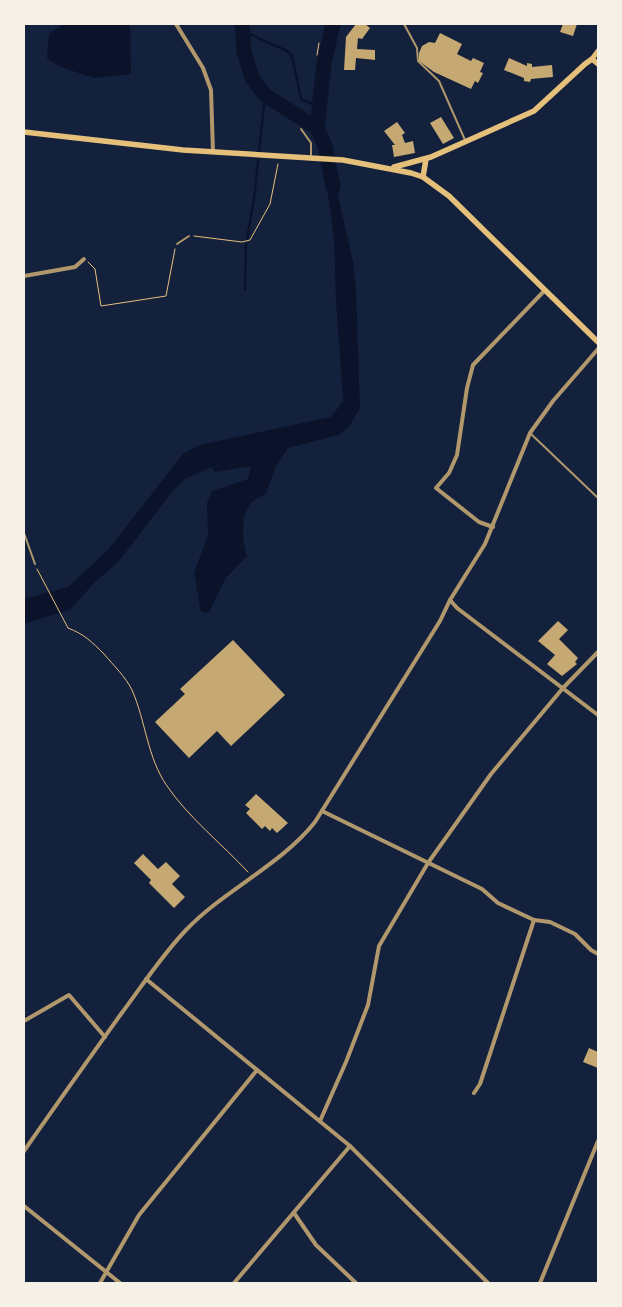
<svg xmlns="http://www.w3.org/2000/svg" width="622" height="1307" viewBox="0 0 622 1307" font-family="Figtree,sans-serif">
  <rect width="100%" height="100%" fill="#14213d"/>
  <g fill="#0b132b">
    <path d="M 63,24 L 130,24 L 131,74 L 94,78 L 58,66 L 47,58 L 49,34 Z"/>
    <path d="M 324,167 L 332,169 L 353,262 L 356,289 L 360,408 L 349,427 L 339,435 L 288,448 L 275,468 L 266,494 C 262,496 255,499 252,502 C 240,514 242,541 247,556 L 225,579 L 209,613 L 201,612 L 194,573 L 208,535 L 207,503 L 212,491 L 248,479 L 251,466 L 215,472 L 211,467 L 185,479 L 172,492 L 119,561 L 93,584 L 71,609 L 24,624 L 24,599 L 68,587 L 107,551 L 183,454 L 199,445 L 331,417 L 343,401 L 336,301 L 334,239 Z"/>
  </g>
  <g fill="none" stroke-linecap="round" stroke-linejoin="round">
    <g stroke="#0b132b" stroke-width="2.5">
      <path d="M 243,31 L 287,51 L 292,56 L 301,99 L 319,107"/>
      <path d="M 247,239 L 254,199 L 265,95"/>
      <path d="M 245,289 L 246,244"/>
    </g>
    <g stroke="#0b132b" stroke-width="15">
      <path d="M 242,24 L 244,52 L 252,78 L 265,95 L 317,128 L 325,146 L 333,187"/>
      <path d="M 317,128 L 324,64 L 333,24"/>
    </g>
  </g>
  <g fill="#c6a872">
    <path d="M 356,24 L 365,24 L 370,28 L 362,39 L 358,38 L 357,49 L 375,50 L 375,60 L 356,58 L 355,70 L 344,70 L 346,37 Z"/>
    <path d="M 563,24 L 577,24 L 573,36 L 560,32 Z"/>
    <path d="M 440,33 L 462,44 L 457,54 L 471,61 L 473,58 L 484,63 L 480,72 L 483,73 L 478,83 L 475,81 L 471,89 L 434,72 L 419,61 L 419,53 L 422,46 L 429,42 L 435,43 Z"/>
    <path d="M 509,58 L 527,66 L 527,63 L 532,64 L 532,67 L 552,65 L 553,77 L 531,79 L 530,82 L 524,81 L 524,78 L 504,70 Z"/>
    <path d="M 441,117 L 454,138 L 443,144 L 430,123 Z"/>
    <path d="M 397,122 L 405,133 L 402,135 L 405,143 L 413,141 L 415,153 L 394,157 L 392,145 L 395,145 L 384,131 Z"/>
    <path d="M 558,621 L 568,630 L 559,639 L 578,658 L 575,662 L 577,664 L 562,676 L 547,664 L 555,655 L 538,641 Z"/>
    <path d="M 233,640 L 285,695 L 231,746 L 217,731 L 189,758 L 155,722 L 185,694 L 180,689 Z"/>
    <path d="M 256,794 L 288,823 L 277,833 L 272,828 L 270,831 L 265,826 L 262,829 L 246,813 L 250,809 L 245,805 Z"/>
    <path d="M 143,854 L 158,869 L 166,862 L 180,876 L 172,884 L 185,897 L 174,908 L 149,883 L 151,880 L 134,863 Z"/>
    <path d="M 589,1048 L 598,1052 L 598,1068 L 583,1062 Z"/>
  </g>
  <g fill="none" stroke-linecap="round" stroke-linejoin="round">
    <g stroke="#e5c07b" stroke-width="1">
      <path d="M 317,55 L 319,43"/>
      <path d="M 194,236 L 242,242 L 250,240 L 270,204 L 278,164"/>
      <path d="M 88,262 L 95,269 L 101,306 L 166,296 L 175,249"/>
      <path d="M 37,569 L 68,628 C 84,634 92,642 104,654 C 114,666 125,676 132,690 C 146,722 147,757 167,786 C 189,818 222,844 248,872"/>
    </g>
    <g stroke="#b1986c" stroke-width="2">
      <path d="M 404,24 L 417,48 L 418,61 L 439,81 L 465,140"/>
      <path d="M 301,129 L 311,143 L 311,155"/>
      <path d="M 177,244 L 189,236"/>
      <path d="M 530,433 L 598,498"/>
      <path d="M 24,533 L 35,564"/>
    </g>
    <g stroke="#b1986c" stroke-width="4">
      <path d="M 176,24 L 203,68 L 211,90 L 213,152"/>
      <path d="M 24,276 L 75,267 L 84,259"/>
      <path d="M 493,527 L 479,522 L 436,488 L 449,473 L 457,455 L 467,388 L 473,365 L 545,290"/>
      <path d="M 450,600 L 457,608 L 598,715"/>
      <path d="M 322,811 L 482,889 L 498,903 L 534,920 L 550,922 L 575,934 L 591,950 L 598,954"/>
      <path d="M 146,979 L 350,1146 L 488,1283"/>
      <path d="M 24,1021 L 69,995 L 105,1037"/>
      <path d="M 474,1093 L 480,1084 L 534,920"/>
      <path d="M 320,1121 L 346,1062 L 368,1005 L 379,946 L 428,863 L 491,774 L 563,688 L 598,652"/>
      <path d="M 24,1151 C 56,1105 88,1060 121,1014 C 142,986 162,955 186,930 C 224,890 281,865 315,822 L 440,621 L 450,600 L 485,544 L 530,433 L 553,401 L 598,349"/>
      <path d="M 24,1206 L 120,1283"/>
      <path d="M 294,1213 L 316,1245 L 356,1283"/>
      <path d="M 100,1283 L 139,1215 L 257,1070"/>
      <path d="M 234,1283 L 350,1146"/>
      <path d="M 540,1283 L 598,1141"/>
    </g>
    <path stroke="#e5c07b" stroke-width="5" d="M 592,59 L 598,51"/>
    <g stroke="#e5c07b" stroke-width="5.5">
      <path d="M 24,132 L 183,150 L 343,160 L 411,173 L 423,177 L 449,196 L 598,342"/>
      <path d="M 394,167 L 431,157 L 534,111 L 585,64 L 592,59 L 598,64"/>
      <path d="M 423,177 L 426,159"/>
    </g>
  </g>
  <rect width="622" height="1307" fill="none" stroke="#f6f1e7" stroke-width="50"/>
</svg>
